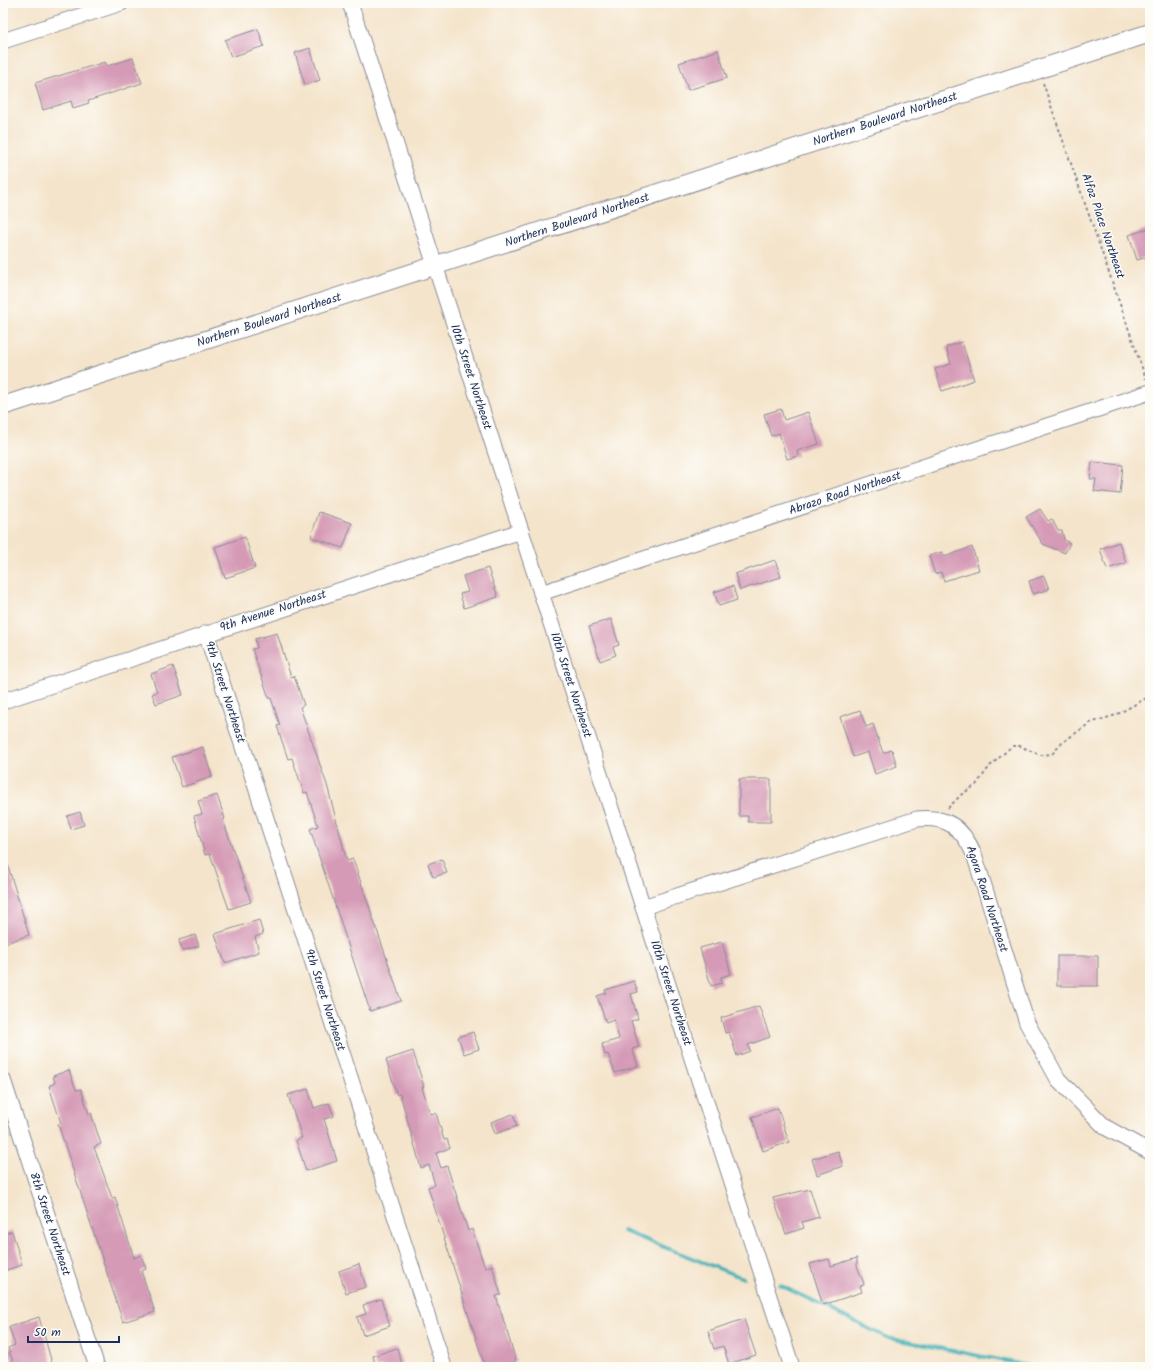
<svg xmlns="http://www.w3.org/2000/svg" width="1153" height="1370" viewBox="0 0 1153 1370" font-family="Kalam,sans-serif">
  <rect width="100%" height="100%" fill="#fdfcf7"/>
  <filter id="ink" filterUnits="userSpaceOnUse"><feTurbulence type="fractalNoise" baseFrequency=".025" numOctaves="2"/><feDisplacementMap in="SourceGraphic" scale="8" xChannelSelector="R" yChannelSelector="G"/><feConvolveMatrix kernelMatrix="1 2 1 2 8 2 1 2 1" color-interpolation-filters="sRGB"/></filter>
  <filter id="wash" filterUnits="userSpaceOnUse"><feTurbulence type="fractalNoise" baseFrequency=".012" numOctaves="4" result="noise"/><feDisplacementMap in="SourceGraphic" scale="16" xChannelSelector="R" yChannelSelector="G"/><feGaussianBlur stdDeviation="0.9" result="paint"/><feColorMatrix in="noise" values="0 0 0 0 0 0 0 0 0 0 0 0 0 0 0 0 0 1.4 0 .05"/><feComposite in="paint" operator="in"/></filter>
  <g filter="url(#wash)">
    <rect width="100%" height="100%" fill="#f4e4cb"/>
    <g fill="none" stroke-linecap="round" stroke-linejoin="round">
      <g stroke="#40b1b8" stroke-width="3.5">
        <path d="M 623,1231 L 743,1278"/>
        <path d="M 780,1285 L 888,1338 L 1036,1367"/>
      </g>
    </g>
    <g id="blocks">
      <g fill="#d59ab6">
        <path d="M 258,29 L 264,46 L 231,57 L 225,40 Z"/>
        <path d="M 310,48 L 320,80 L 305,85 L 295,53 Z"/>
        <path d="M 718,50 L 727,78 L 688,90 L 679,63 Z"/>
        <path d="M 133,58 L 142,83 L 88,101 L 89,103 L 73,108 L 71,101 L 43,110 L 35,83 L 105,62 L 107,66 Z"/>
        <path d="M 1150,228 L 1150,256 L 1137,260 L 1129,235 Z"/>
        <path d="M 962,342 L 974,380 L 942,391 L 935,369 L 951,364 L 946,347 Z"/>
        <path d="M 781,409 L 784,420 L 808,412 L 819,444 L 797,451 L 798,456 L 787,459 L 779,433 L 771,436 L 764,414 Z"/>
        <path d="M 1092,462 L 1123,465 L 1120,494 L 1094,491 L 1096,479 L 1090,479 Z"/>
        <path d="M 1040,509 L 1048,521 L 1052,519 L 1058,531 L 1062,531 L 1064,540 L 1070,543 L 1065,553 L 1043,544 L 1026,517 Z"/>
        <path d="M 319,512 L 352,523 L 343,548 L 311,537 Z"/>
        <path d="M 245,537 L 255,568 L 225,578 L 215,547 Z"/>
        <path d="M 1119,542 L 1126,563 L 1107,569 L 1100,549 Z"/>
        <path d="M 972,547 L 979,570 L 944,581 L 941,572 L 935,574 L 929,556 L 942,552 L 944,557 Z"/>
        <path d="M 775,560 L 781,577 L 740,590 L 735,574 Z"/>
        <path d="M 488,568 L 498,597 L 464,608 L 460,594 L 468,592 L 463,576 Z"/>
        <path d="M 1044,576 L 1049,589 L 1033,594 L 1029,581 Z"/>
        <path d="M 733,586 L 737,600 L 719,606 L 714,592 Z"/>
        <path d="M 611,619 L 619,645 L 613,647 L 616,655 L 600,661 L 589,626 Z"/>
        <path d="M 277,633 L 291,677 L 294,676 L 304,705 L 300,707 L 327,785 L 347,861 L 353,859 L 401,1001 L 370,1011 L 310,829 L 318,826 L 307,792 L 304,793 L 292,758 L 288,759 L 277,726 L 280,725 L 271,698 L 269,698 L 252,649 L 257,648 L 255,639 Z"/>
        <path d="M 173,666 L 183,695 L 156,704 L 152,694 L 157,692 L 151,674 Z"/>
        <path d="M 860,710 L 866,727 L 873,724 L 883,753 L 892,750 L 897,766 L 875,774 L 868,752 L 853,757 L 840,717 Z"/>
        <path d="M 203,747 L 212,777 L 182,787 L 172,757 Z"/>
        <path d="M 739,779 L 771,779 L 771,822 L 748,822 L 748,816 L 739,816 Z"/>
        <path d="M 217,795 L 225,819 L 223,820 L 251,902 L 229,909 L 210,854 L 205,855 L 194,816 L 202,814 L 198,801 Z"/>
        <path d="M 80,812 L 84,825 L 71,829 L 67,816 Z"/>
        <path d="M 3,856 L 5,856 L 29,935 L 3,944 Z"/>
        <path d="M 442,859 L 447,873 L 433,877 L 428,864 Z"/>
        <path d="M 259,920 L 263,934 L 255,937 L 259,952 L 225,963 L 215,934 Z"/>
        <path d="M 195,935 L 199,946 L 182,951 L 179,940 Z"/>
        <path d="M 722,942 L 731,974 L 721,977 L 722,983 L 711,986 L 700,948 Z"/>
        <rect x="1057" y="956" width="41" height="30"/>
        <path d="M 634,981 L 638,992 L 631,994 L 638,1019 L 631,1021 L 639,1047 L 632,1049 L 638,1066 L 615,1073 L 608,1054 L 605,1055 L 602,1044 L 619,1039 L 614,1020 L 606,1023 L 597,996 L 606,993 L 605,990 Z"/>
        <path d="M 759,1006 L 770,1037 L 748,1045 L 750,1051 L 737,1056 L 729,1032 L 725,1033 L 721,1018 Z"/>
        <path d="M 473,1032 L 479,1049 L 464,1054 L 458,1037 Z"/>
        <path d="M 413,1051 L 424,1087 L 422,1087 L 430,1114 L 436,1113 L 444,1140 L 447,1139 L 450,1148 L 436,1153 L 441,1168 L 447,1166 L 468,1231 L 472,1229 L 485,1268 L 492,1265 L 501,1295 L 496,1296 L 516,1361 L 511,1363 L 512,1367 L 485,1367 L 428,1187 L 435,1185 L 429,1165 L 421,1168 L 400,1094 L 397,1095 L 386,1060 Z"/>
        <path d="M 69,1070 L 76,1090 L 81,1089 L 89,1114 L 91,1113 L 101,1144 L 94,1147 L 112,1198 L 115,1197 L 134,1258 L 141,1255 L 146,1269 L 141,1271 L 155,1312 L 123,1322 L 58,1124 L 61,1123 L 49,1086 L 55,1083 L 53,1076 Z"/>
        <path d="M 308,1089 L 314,1108 L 329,1103 L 334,1116 L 324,1119 L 337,1161 L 306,1171 L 296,1140 L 302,1138 L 288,1095 Z"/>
        <path d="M 778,1108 L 789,1142 L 763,1151 L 752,1117 Z"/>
        <path d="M 513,1114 L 517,1126 L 495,1134 L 491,1122 Z"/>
        <path d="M 838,1151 L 843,1166 L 817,1175 L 812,1159 Z"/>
        <path d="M 810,1189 L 819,1217 L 802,1222 L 804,1228 L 786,1234 L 773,1198 Z"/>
        <path d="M 12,1231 L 22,1265 L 3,1271 L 3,1234 Z"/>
        <path d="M 857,1258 L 857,1266 L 863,1281 L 864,1285 L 860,1286 L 862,1292 L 823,1305 L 810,1264 L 829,1259 L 831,1266 Z"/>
        <path d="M 359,1264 L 366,1287 L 346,1293 L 339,1271 Z"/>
        <path d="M 381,1299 L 390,1326 L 363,1335 L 357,1317 L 366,1314 L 363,1305 Z"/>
        <path d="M 39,1317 L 53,1367 L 15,1367 L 8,1348 L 15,1345 L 9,1327 Z"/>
        <path d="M 744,1319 L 756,1355 L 729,1364 L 723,1346 L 714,1349 L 708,1331 Z"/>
        <path d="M 397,1348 L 403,1367 L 376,1367 L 373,1356 Z"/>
      </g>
    </g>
  </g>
  <g filter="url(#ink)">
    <use href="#blocks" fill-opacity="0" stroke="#888a94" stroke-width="1"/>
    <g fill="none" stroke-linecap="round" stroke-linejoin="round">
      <defs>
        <g id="minor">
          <path d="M 350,3 L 792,1367"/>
          <path d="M 3,41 L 121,3"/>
          <path d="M 541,593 L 1150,392"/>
          <path d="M 206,633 L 444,1367"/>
          <path d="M 3,701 L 521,531"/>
          <path d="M 643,907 L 917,819 C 947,816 962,827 974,854 L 1027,1023 L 1058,1079 L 1105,1127 L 1150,1152"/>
          <path d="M 3,1080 L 97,1367"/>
        </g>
        <path id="major" d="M 3,406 L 1150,33"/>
      </defs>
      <use href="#minor" stroke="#888a94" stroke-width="17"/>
      <use href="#major" stroke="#888a94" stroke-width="20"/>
      <g stroke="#888a94" stroke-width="2" stroke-dasharray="3 3" stroke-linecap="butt">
        <path d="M 1043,83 L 1146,379"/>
        <path d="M 948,808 L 962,794 L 976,785 L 990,766 L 1012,746 L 1020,746 L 1040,755 L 1052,754 L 1063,742 L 1090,723 L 1116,715 L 1150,696"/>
      </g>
      <use href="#minor" stroke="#fff" stroke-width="15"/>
      <use href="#major" stroke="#fff" stroke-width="18"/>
    </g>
  </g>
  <g text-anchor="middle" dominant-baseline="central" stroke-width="3" stroke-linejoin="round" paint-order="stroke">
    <g font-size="12" fill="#1b2f5e" stroke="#fdfcf7">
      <text transform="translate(885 119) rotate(-18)">Northern Boulevard Northeast</text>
      <text transform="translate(577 220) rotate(-18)">Northern Boulevard Northeast</text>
      <text transform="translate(1103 226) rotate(71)">Alfoz Place Northeast</text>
      <text transform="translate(269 320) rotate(-18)">Northern Boulevard Northeast</text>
      <text transform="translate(471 377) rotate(72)">10th Street Northeast</text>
      <text transform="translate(845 493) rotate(-18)">Abrazo Road Northeast</text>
      <text transform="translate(273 611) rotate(-18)">9th Avenue Northeast</text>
      <text transform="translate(571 685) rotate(72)">10th Street Northeast</text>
      <text transform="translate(225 692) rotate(72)">9th Street Northeast</text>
      <text transform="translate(987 899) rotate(72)">Agora Road Northeast</text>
      <text transform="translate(671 993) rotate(72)">10th Street Northeast</text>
      <text transform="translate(325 1000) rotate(72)">9th Street Northeast</text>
      <text transform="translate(50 1224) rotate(72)">8th Street Northeast</text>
    </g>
  </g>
  <rect width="1153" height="1370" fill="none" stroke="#fdfcf7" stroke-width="16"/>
  <path d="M28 1336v6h91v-6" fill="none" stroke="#1b2f5e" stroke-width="2"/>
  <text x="34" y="1336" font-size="12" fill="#1b2f5e" stroke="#fdfcf7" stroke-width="3" paint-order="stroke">50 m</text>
</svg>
